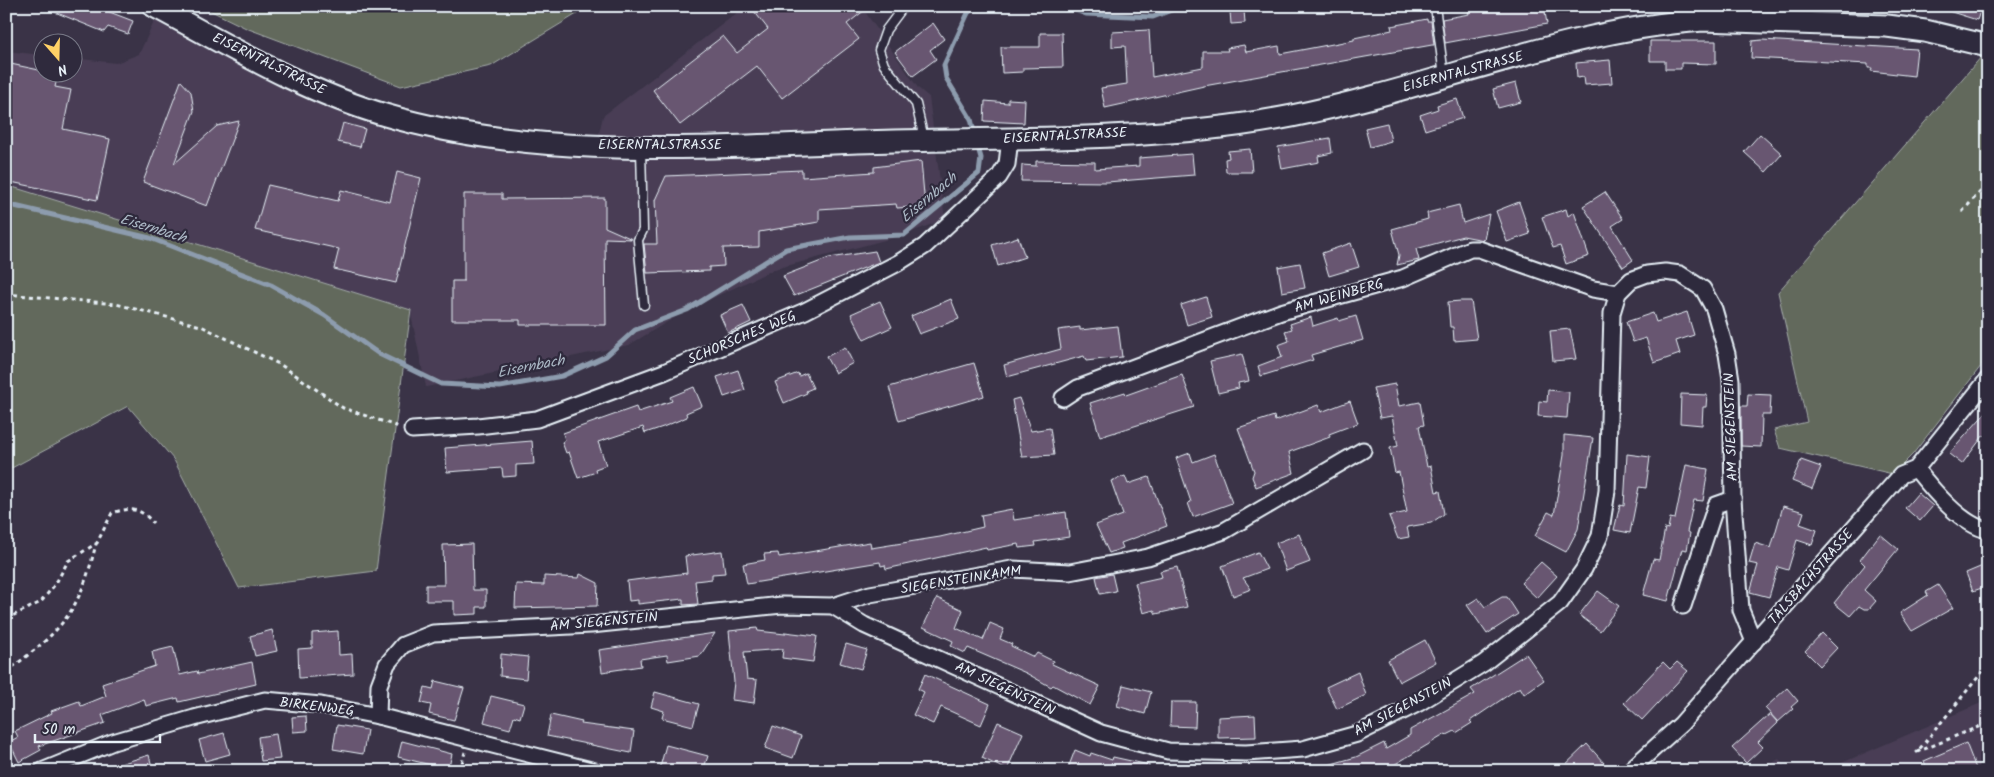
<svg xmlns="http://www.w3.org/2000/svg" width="1994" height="777" viewBox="0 0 1994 777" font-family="Kalam,sans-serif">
  <rect width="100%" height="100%" fill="#3a3347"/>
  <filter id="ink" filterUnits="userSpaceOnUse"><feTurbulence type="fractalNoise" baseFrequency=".02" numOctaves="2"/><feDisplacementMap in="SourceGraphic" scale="10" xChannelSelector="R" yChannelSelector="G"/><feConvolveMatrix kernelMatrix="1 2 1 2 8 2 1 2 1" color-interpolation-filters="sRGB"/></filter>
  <g filter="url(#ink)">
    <g fill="#483e54">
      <path d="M 746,6 L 861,6 L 918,88 L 929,97 L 945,219 L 904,235 L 775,269 L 687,310 L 629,345 L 426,387 L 410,310 L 6,185 L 6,51 L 42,55 L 42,72 L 72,72 L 73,58 L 116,63 L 139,54 L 155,20 L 310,98 L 368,119 L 460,145 L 593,159 L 603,116 Z"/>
      <path d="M 1988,700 L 1988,771 L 1823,771 Z"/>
      <path d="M 1779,759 L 1788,771 L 1760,771 Z"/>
    </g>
    <g fill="#62695c" stroke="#a5adaa">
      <path d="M 201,6 L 590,6 L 491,66 L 401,86 L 246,28 Z"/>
      <path d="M 1982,56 L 1988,59 L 1988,357 L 1913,454 L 1893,474 L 1780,448 L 1774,430 L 1807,422 L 1778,292 Z"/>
      <path d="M 6,185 L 411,310 L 376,571 L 239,588 L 174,460 L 128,406 L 6,471 Z"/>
    </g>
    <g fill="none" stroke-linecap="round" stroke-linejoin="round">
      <g stroke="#8d9cae" stroke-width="5">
        <path d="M 975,6 L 968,13 L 944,65 L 946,78 L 971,119 L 975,136"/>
        <path d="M 1064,6 L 1086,14 L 1153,17 L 1182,6"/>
        <path d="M 6,204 L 150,238 L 271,285 L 324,315 L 379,354 L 441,384 L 500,387 L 562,376 L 606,356 L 635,330 L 687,310 L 786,249 L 850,237 L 904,235 L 979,173 L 981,158 L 977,144"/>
      </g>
    </g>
    <g fill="#685771" stroke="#e8f1f8">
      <path d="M 40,6 L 94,6 L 133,21 L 128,34 L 108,27 L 104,32 Z"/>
      <path d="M 750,6 L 870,6 L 847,24 L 859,39 L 782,98 L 757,66 L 680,125 L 653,90 L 723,36 L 737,53 L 768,29 Z"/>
      <path d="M 1494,6 L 1529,6 L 1529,9 L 1544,6 L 1547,24 L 1445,43 L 1442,19 L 1469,14 L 1468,11 Z"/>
      <path d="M 1942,6 L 1982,6 L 1977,20 L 1942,9 Z"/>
      <path d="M 1244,10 L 1245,23 L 1231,24 L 1230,11 Z"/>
      <path d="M 1427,19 L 1427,21 L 1431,21 L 1434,45 L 1432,45 L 1204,86 L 1105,108 L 1101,88 L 1127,84 L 1125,46 L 1112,47 L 1112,32 L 1149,30 L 1152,77 L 1203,67 L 1203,51 L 1228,51 L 1227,48 L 1244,45 L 1246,52 L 1279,46 L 1280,54 L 1354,40 L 1354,38 L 1392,30 L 1391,26 Z"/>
      <path d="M 933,23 L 944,39 L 930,50 L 936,59 L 913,76 L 895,52 Z"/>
      <path d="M 1040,33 L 1062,33 L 1063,67 L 1023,68 L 1023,72 L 1002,73 L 1001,47 L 1040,47 Z"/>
      <path d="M 1762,40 L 1917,49 L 1914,76 L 1871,71 L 1872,68 L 1868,68 L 1868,64 L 1751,58 L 1752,41 Z"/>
      <path d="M 1650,41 L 1716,41 L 1716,64 L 1681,63 L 1681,69 L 1665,69 L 1665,61 L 1650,61 Z"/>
      <path d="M 1610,60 L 1612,83 L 1585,85 L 1584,77 L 1577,78 L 1576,63 Z"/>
      <path d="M 6,63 L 58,74 L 55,87 L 71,90 L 63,129 L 110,139 L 97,200 L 6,181 Z"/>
      <path d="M 181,81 L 191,92 L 194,111 L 174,164 L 217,126 L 239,121 L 207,206 L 143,182 Z"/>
      <path d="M 1516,83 L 1521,102 L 1498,108 L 1493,89 Z"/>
      <path d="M 1008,99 L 1025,100 L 1024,123 L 984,121 L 985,101 L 1008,103 Z"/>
      <path d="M 1457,99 L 1463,118 L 1425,130 L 1420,115 L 1438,109 L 1437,105 Z"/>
      <path d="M 343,123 L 365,129 L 360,147 L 338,142 Z"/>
      <path d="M 1387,123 L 1391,141 L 1370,147 L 1365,128 Z"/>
      <path d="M 1760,134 L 1782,154 L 1766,172 L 1744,152 Z"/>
      <path d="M 1330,138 L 1332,153 L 1318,156 L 1319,162 L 1282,169 L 1278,147 Z"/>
      <path d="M 1250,149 L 1252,172 L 1226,172 L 1225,159 L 1229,158 L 1228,151 Z"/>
      <path d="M 1192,154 L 1194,175 L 1107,182 L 1021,181 L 1022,165 L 1036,166 L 1036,161 L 1095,162 L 1095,169 L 1139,166 L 1139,158 Z"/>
      <path d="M 921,161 L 925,206 L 897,208 L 896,204 L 819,209 L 819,222 L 759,232 L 759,247 L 723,248 L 724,266 L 709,267 L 709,271 L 647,273 L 644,244 L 657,244 L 655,200 L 666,176 L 802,170 L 802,177 L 874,172 L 874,167 Z"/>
      <path d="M 397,172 L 421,178 L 396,283 L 334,269 L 339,249 L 255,230 L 268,185 L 338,201 L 341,190 L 390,202 Z"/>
      <path d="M 1605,192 L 1623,219 L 1612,226 L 1633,260 L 1623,267 L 1583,206 Z"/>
      <path d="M 464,194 L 502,194 L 502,199 L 605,198 L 605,227 L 632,239 L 605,238 L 606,325 L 520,325 L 520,320 L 452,320 L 452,281 L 464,281 Z"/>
      <path d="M 1519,202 L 1530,234 L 1507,242 L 1496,211 Z"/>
      <path d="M 1459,205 L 1463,223 L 1489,214 L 1484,240 L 1463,236 L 1416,249 L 1419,260 L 1397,265 L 1399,255 L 1392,229 L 1428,219 L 1427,213 Z"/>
      <path d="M 1566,209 L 1568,216 L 1574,212 L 1589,256 L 1566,264 L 1560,246 L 1553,248 L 1542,217 Z"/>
      <path d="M 1018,237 L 1025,257 L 998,266 L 992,245 Z"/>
      <path d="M 1351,243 L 1359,267 L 1329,276 L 1322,253 Z"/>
      <path d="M 875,251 L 879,262 L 794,296 L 783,276 L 829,258 Z"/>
      <path d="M 1300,263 L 1305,288 L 1282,292 L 1278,267 Z"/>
      <path d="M 1206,297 L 1212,317 L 1187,325 L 1181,305 Z"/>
      <path d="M 951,299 L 959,319 L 919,334 L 911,316 Z"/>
      <path d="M 880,301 L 892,327 L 864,340 L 851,314 Z"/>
      <path d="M 1461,301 L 1471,301 L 1477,339 L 1454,341 L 1453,327 L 1450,327 L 1448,302 Z"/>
      <path d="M 743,305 L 751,322 L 728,333 L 720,315 Z"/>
      <path d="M 1687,312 L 1694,335 L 1676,341 L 1680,354 L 1654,363 L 1646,338 L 1633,342 L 1626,322 L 1653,313 L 1656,322 Z"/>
      <path d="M 1356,316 L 1363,340 L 1311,355 L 1313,360 L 1261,376 L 1258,366 L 1282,357 L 1278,345 L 1289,341 L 1285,331 L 1292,329 L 1290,324 L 1311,317 L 1313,326 L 1338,318 L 1339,321 Z"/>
      <path d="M 1118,326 L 1122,357 L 1086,361 L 1084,356 L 1007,377 L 1004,365 L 1061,349 L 1058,330 L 1080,327 L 1080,330 Z"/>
      <path d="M 1570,329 L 1576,359 L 1553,361 L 1550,331 Z"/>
      <path d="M 845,347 L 853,363 L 835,373 L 826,357 Z"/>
      <path d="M 1242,354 L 1249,381 L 1238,383 L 1239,388 L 1218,393 L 1210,361 Z"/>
      <path d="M 974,363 L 984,396 L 899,421 L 889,387 Z"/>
      <path d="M 738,370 L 745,390 L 724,397 L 717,377 Z"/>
      <path d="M 798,373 L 799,376 L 806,373 L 813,388 L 806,391 L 807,393 L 784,403 L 775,382 Z"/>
      <path d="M 1182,375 L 1194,407 L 1100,437 L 1090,403 L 1125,392 L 1126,395 Z"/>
      <path d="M 1395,384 L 1399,406 L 1420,402 L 1424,425 L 1419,426 L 1427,467 L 1431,466 L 1436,492 L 1440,491 L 1444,514 L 1431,523 L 1407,527 L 1409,537 L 1398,539 L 1389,516 L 1407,512 L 1399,472 L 1395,473 L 1390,448 L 1398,446 L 1392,416 L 1380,418 L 1373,388 Z"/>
      <path d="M 694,387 L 702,406 L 686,413 L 687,417 L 663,427 L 645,433 L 643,427 L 598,442 L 606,465 L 595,469 L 596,472 L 578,478 L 569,452 L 566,453 L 562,442 L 565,440 L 563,433 L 636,407 L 638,412 L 672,401 L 670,397 Z"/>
      <path d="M 1548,390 L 1569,392 L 1567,418 L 1538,416 L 1539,401 L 1547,402 Z"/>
      <path d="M 1681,394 L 1707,395 L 1706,407 L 1703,407 L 1702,425 L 1680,423 Z"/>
      <path d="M 1748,394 L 1771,395 L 1770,415 L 1762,415 L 1761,447 L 1741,446 L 1741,406 L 1747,406 Z"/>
      <path d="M 1019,398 L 1031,431 L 1050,428 L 1054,455 L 1022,457 L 1012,400 Z"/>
      <path d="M 1350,401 L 1358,423 L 1329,434 L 1330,437 L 1289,452 L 1294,473 L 1256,487 L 1252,477 L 1254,471 L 1238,428 L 1274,416 L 1275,421 L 1318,405 L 1321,412 Z"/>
      <path d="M 1988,410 L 1988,435 L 1983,436 L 1962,464 L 1949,454 Z"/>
      <path d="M 1564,435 L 1593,438 L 1578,529 L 1566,552 L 1535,536 L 1548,512 L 1554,515 L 1564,455 Z"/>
      <path d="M 532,441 L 534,464 L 516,465 L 516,476 L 503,477 L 502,468 L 447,472 L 445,448 Z"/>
      <path d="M 1190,453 L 1193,462 L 1214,454 L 1232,503 L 1193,517 L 1188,503 L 1191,502 L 1176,458 Z"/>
      <path d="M 1627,454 L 1650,457 L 1646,488 L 1639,487 L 1630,533 L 1614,530 L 1620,505 L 1624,506 Z"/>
      <path d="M 1801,460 L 1821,467 L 1812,489 L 1792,481 Z"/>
      <path d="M 1686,465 L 1708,469 L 1703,501 L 1694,500 L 1687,532 L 1690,533 L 1687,550 L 1682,549 L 1668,601 L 1643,595 L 1653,559 L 1659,560 L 1665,528 L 1668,529 L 1670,518 L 1675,519 Z"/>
      <path d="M 1125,476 L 1128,484 L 1149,477 L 1167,526 L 1121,543 L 1123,548 L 1109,553 L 1096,525 L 1123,515 L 1111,481 Z"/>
      <path d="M 1918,493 L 1933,506 L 1920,521 L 1905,508 Z"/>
      <path d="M 1783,506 L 1804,512 L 1800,524 L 1817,530 L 1812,545 L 1797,540 L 1788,570 L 1778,567 L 1769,597 L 1750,592 L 1758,565 L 1749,563 L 1755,543 L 1771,548 Z"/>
      <path d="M 1012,509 L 1014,520 L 1066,512 L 1069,537 L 1035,542 L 1036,546 L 1019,548 L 1018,544 L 987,550 L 986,547 L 886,569 L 885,565 L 881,566 L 880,562 L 747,584 L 743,564 L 765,560 L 764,554 L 778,553 L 779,557 L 870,542 L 871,548 L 940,537 L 983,527 L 981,515 Z"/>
      <path d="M 1299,534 L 1310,562 L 1286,571 L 1276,543 Z"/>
      <path d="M 1880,534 L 1898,549 L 1864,590 L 1876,601 L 1869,609 L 1864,609 L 1859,606 L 1850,616 L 1834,603 L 1865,565 L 1860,560 Z"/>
      <path d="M 472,544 L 473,590 L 486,590 L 486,607 L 477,607 L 477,614 L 454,615 L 454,601 L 426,601 L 426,585 L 444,585 L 443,545 Z"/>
      <path d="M 722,551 L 725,573 L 712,574 L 712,579 L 695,581 L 698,604 L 683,605 L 683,599 L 638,604 L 638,600 L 629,601 L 627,581 L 687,573 L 685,556 Z"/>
      <path d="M 1258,552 L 1267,569 L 1243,578 L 1251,589 L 1233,596 L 1222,566 Z"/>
      <path d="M 1541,562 L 1557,576 L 1537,598 L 1521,583 Z"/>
      <path d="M 1985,565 L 1988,572 L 1988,586 L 1973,591 L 1966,573 Z"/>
      <path d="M 1177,567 L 1187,607 L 1156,614 L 1154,610 L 1143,613 L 1135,583 L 1162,577 L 1160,571 Z"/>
      <path d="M 580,574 L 598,583 L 597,606 L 515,608 L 516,584 L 544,585 L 544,576 L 579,578 Z"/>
      <path d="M 1112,574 L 1116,591 L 1100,594 L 1096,577 Z"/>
      <path d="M 1938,585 L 1953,608 L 1912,631 L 1900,613 L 1928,595 L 1926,592 Z"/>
      <path d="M 1598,591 L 1619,606 L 1600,631 L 1579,615 Z"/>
      <path d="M 1502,597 L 1507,597 L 1518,614 L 1487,634 L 1467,605 L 1478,598 L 1485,607 Z"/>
      <path d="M 937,598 L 963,610 L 956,628 L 983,640 L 990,623 L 1004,629 L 1000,639 L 1012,644 L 1011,646 L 1034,657 L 1037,653 L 1053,661 L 1052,664 L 1100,686 L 1090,705 L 1053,685 L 1051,687 L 1026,673 L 968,648 L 965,653 L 951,646 L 953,641 L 923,627 Z"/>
      <path d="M 757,628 L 758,631 L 785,634 L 785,632 L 817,636 L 813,662 L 782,658 L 783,649 L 744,652 L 747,679 L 757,680 L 754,703 L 732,700 L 734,682 L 729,631 Z"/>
      <path d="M 272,630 L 277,651 L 255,656 L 250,636 Z"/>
      <path d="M 338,631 L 339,655 L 352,654 L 353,674 L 299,678 L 298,649 L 312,648 L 312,633 Z"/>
      <path d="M 715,633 L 700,656 L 668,661 L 667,655 L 640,659 L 641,666 L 602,672 L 599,650 Z"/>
      <path d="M 1822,633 L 1837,648 L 1820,666 L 1805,651 Z"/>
      <path d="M 1425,640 L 1436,662 L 1399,682 L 1388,660 Z"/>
      <path d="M 846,644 L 867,650 L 861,669 L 840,663 Z"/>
      <path d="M 173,647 L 180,675 L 197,671 L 198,674 L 252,662 L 256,684 L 179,702 L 178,698 L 146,706 L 144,699 L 102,715 L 105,723 L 39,746 L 41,750 L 19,762 L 9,742 L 18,737 L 15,731 L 52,713 L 51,711 L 79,701 L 81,706 L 106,696 L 102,684 L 155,666 L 152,652 Z"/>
      <path d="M 501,654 L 528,657 L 526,679 L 500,676 Z"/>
      <path d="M 1526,654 L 1544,680 L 1524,694 L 1520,687 L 1470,721 L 1472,723 L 1456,733 L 1455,731 L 1447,735 L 1446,734 L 1392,766 L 1394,771 L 1321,771 L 1321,767 L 1356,757 L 1384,743 L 1386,749 L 1410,735 L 1410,730 L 1475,694 L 1471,689 Z"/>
      <path d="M 1663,662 L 1670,669 L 1677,662 L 1688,671 L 1642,720 L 1624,703 Z"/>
      <path d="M 1358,672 L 1366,695 L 1337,709 L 1326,687 Z"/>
      <path d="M 925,674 L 990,704 L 981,725 L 941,707 L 933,724 L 913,715 L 924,692 L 918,689 Z"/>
      <path d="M 435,681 L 464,688 L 454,720 L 429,714 L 431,705 L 421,703 L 425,687 L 433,689 Z"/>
      <path d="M 1123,685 L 1151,692 L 1145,714 L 1117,706 Z"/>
      <path d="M 1787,688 L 1798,701 L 1791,707 L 1793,709 L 1778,722 L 1765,708 Z"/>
      <path d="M 655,692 L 699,704 L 693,726 L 662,718 L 664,711 L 651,707 Z"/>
      <path d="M 491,696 L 524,704 L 520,718 L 514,716 L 510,729 L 484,722 Z"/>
      <path d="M 1171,702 L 1196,702 L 1195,727 L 1170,726 Z"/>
      <path d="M 1770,714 L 1778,723 L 1758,742 L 1763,747 L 1746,763 L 1732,748 Z"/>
      <path d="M 551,715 L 582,722 L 581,724 L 634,731 L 631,753 L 547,736 Z"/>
      <path d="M 1255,715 L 1256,737 L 1218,738 L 1218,717 Z"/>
      <path d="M 306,716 L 307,731 L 293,732 L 292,717 Z"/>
      <path d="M 998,722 L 1023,733 L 1007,770 L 982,758 Z"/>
      <path d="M 337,725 L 367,730 L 363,754 L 333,749 Z"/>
      <path d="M 773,726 L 801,736 L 793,758 L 765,748 Z"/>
      <path d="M 224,733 L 230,754 L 205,761 L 199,740 Z"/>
      <path d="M 276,734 L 280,759 L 261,761 L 258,737 Z"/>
      <path d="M 402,741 L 452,754 L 448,771 L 429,771 L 431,765 L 398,757 Z"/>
      <path d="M 1966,743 L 1977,771 L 1928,771 L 1924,761 Z"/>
      <path d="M 1587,744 L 1604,763 L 1596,771 L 1559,771 Z"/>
      <path d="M 666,745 L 708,756 L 703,771 L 659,771 Z"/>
      <path d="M 1075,750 L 1090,756 L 1091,753 L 1112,760 L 1113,757 L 1149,765 L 1149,771 L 1067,771 Z"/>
      <path d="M 149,755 L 153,771 L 107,771 L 107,768 Z"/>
    </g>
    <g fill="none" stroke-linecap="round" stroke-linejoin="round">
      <defs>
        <g id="lane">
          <path d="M 904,6 L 886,30 L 879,50 L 884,65 L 916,104 L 924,139"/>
          <path d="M 1435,6 L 1444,76"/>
          <path d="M 641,149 L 643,230 L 638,240 L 644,305"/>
        </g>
        <g id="street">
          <path d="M 1063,398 L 1078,388 L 1281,312 L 1403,278 L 1470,249 L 1479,249 L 1593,289 L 1618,293"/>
          <path d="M 412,430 L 478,426 L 537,419 L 664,372 L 805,311 L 898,263 L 925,246 L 999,177 L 1007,164 L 1010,139"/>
          <path d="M 1916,469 C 1932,489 1962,526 1988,530"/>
          <path d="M 833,606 L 870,594 L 1012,569 L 1070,572 L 1148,557 L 1224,531 L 1363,450"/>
          <path d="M 1683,606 L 1716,505 L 1733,499"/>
          <path d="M 378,716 L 379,685 L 387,664 L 403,645 L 433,633 L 591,625 L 782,605 L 833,606 L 864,625 L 1101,733 L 1168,751 L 1246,753 L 1303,749 L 1357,734 L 1419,703 L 1484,663 L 1560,603 L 1584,569 L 1600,536 L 1607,491 L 1612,313 L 1618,293 L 1631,280 L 1647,274 L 1665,272 L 1680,274 L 1703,289 L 1714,309 L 1727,354 L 1731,380 L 1733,499 L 1741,610 L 1754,642"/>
          <path d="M 42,771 L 113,742 L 194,718 L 265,700 L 321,705 L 378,716 L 595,771"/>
          <path d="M 1629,771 L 1681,724 L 1901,475 L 1916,469 L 1988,379"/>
        </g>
        <path id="secondary" d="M 154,6 C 229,46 303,91 385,115 C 550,163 725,145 894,141 C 1023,138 1165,141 1292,116 C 1429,89 1564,30 1703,20 L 1887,26 L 1925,31 L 1988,46"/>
      </defs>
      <use href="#lane" stroke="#e8f1f8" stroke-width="11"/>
      <use href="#street" stroke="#e8f1f8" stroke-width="19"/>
      <use href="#secondary" stroke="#e8f1f8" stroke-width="25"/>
      <g stroke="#e8f1f8" stroke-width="3" stroke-dasharray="4 4" stroke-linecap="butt">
        <path d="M 1962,212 L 1988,183"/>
        <path d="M 6,294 L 116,304 L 201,326 L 281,365 L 343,408 L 399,427"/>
        <path d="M 6,619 L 41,602 L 56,583 L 68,561 L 97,543 L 112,513 C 130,507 141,508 153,523"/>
        <path d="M 1988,665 L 1917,752 L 1988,723"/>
        <path d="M 6,672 C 62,630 79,614 96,544"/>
        <path d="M 460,771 L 465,752"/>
      </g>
      <use href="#lane" stroke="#2f2a3d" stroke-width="8"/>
      <use href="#street" stroke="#2f2a3d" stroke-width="15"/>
      <use href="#secondary" stroke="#2f2a3d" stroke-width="21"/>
    </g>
  </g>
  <g text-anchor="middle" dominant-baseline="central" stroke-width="4.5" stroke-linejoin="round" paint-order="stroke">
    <g font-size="14" fill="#e8f1f8" stroke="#2f2a3d">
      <text transform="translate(269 64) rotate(26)">EISERNTALSTRASSE</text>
      <text transform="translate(1463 72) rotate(-15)">EISERNTALSTRASSE</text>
      <text transform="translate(1065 136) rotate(-3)">EISERNTALSTRASSE</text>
      <text x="660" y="145">EISERNTALSTRASSE</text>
      <text transform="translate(1339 296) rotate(-16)">AM WEINBERG</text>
      <text transform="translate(742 338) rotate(-23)">SCHORSCHES WEG</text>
      <text transform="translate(1731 427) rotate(-92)">AM SIEGENSTEIN</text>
      <text transform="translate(1811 577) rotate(-49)">TALSBACHSTRASSE</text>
      <text transform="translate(961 580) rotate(-9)">SIEGENSTEINKAMM</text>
      <text transform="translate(604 622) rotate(-5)">AM SIEGENSTEIN</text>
      <text transform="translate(1005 689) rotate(25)">AM SIEGENSTEIN</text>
      <text transform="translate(317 707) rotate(7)">BIRKENWEG</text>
      <text transform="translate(1403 707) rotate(-28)">AM SIEGENSTEIN</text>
    </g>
    <g font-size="15" font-style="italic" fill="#acb9c6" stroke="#2f2a3d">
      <text transform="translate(929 198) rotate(-40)">Eisernbach</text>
      <text transform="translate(153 229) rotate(17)">Eisernbach</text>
      <text transform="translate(531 367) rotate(-11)">Eisernbach</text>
    </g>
  </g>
  <rect width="1994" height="777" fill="none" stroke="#2f2a3d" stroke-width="25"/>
  <rect x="12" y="12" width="1969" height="752" fill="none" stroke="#e8f1f8" stroke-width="2" filter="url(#ink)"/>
  <g transform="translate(58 58) rotate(160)"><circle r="24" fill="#2f2a3d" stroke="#797a88"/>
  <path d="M0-4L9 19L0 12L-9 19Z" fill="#ffd166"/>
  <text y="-8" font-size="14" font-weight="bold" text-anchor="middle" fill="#e8f1f8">N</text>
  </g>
  <path d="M35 734v8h125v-8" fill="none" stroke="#e8f1f8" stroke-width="2.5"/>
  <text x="42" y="734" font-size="15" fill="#e8f1f8" stroke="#2f2a3d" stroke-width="4" paint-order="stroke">50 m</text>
</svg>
